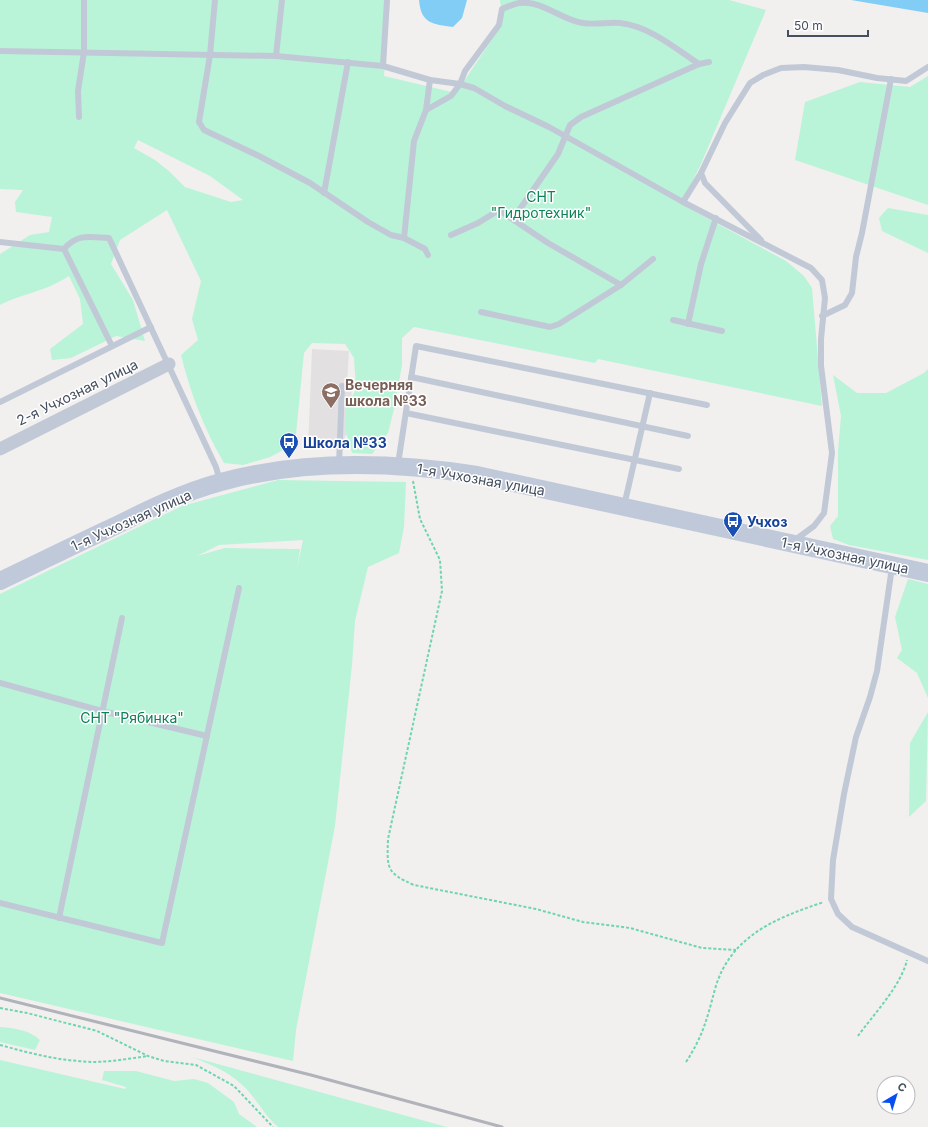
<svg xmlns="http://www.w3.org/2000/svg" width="928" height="1127" viewBox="0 0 928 1127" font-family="Inter,sans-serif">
  <rect width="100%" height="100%" fill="#f2efef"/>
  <path fill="#e3e0e1" d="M 312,349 L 349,351 L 347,384 L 352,386 L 350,432 L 345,436 L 344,450 L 308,448 Z"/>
  <g fill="#b9f4d8" fill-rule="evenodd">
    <path d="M 0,0 L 390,0 L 384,76 L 456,93 L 501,26 L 502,14 L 500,0 L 729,0 L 766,10 L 701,164 L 681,204 L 786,261 L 804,276 L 812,288 L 822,406 L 598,359 L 595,363 L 414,327 L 402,338 L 402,365 L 395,405 L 388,433 L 372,454 L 352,453 L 345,429 L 346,408 L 356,389 L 354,358 L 345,344 L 312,343 L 304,353 L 295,444 L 270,457 L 243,465 L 224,463 C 204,429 190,392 181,355 L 198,340 L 192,319 L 201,281 L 167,210 L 120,240 L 111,264 L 133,300 L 145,341 L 116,336 L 71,358 L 52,360 L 50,349 L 83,324 L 80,299 L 69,276 C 45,292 23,293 0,305 L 0,254 L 30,235 L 49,232 L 52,217 L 16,212 L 15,202 L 23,190 L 0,189 ZM 138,140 L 210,176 L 243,200 L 231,202 L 185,187 L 170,172 L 155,160 L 134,148 Z"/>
    <path d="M 928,76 L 928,205 L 795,160 L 805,102 L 860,82 L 910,87 Z"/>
    <path d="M 888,208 L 928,215 L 928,253 L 882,231 L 879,218 Z"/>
    <path d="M 928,369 L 928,560 L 849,545 L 833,539 L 830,526 L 838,516 L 838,451 L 841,416 L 833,375 L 857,393 L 886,393 L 924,373 Z"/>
    <path d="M 278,480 L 406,482 L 404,527 L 399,553 L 368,567 L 355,621 L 352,665 L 335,826 L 296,1030 L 293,1061 L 0,993 L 0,594 L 182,506 ZM 303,540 L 297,568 L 300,549 L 225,548 L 197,556 L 219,545 Z"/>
    <path d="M 908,579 L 928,584 L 928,698 L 917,673 L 897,658 L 902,650 L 895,617 Z"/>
    <path d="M 928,712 L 926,801 L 909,817 L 910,743 Z"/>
    <path d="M 0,1027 C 15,1028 29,1030 40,1040 L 35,1050 L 0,1042 Z"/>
    <path d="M 192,1057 L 447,1127 L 278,1127 C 262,1113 255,1095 240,1083 C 226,1070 209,1064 192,1057 Z"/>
    <path d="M 0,1060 L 125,1089 L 126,1087 L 102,1080 L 104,1071 L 136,1071 L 174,1081 L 194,1079 L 208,1083 L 234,1102 L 239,1114 L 257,1127 L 0,1127 Z"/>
  </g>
  <g fill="#82cdf5">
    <path d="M 419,0 L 467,0 L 462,18 L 453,27 C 433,24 421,24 419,0 Z"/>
    <path d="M 851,0 L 928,0 L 928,13 Z"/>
  </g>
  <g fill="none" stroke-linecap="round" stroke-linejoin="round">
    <g stroke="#6dd5b0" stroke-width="2" stroke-dasharray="3 2" stroke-linecap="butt">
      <path d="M 413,481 L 420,519 L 440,560 L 442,591 L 388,839 C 387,868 386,873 414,885 L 536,909 L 583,922 L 630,928 L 702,948 L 736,950"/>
      <path d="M 0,1008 L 27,1013 L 97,1031 L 148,1056 L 164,1061 L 196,1065 L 234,1086 L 273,1127"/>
      <path d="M 858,1036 C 873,1015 901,986 907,960"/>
      <path d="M 0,1045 C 26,1052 51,1059 78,1061 C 102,1064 125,1059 148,1056"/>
      <path d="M 686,1062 C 703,1036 707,1019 715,989 C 730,936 776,918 824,902"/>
    </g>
    <g stroke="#c1c9d6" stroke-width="6">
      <path d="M 215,0 L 210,55 L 199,122 L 204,130 L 259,156 L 310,183 L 368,222 L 391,235 L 404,238 L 425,249 L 428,255"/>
      <path d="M 0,51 L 276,56 L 383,66 L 430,80 L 460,84 L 474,88 L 505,106 L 549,127 L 683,202 L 811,268 L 822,280 L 825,298 L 821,339 L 821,366 L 832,453 L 824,513 L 814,526 L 795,540"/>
      <path d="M 276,56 L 282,0"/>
      <path d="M 383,66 L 387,0"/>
      <path d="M 426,110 L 451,96 L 460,84 L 465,71 L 499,25 L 502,9 C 507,7 513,4 519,3 C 542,0 561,20 583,23 C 595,25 608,22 620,23 C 649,26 675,48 699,64"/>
      <path d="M 79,117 L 78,91 L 84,52 L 84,0"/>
      <path d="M 324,193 L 348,62"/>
      <path d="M 683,202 L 701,173"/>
      <path d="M 513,219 L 558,154 L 570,125 L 581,117 L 699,64 L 709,62"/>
      <path d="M 451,235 L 478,223 L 499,210 L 548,243 L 621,285"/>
      <path d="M 404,238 L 414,141 L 426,110 L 430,80"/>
      <path d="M 761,240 L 705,183 L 701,173 L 725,123 L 750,83 L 763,75 L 781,68 L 804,67 L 838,70 L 877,78 L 906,81 L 928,67"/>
      <path d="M 0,242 L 64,249 C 78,233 90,237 109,238 L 216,467 L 220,481"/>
      <path d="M 64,249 L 112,346"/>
      <path d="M 481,312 L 550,327 L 559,324 L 621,285 L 653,259"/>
      <path d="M 822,316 L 845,305 L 852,293 L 856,257 L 862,233 L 891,79"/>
      <path d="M 673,320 L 722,331"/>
      <path d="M 688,324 L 701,264 L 716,218"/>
      <path d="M 411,377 L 688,436"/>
      <path d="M 0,402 L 151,327"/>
      <path d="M 406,413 L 679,469"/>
      <path d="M 398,464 L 416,346 L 707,405"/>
      <path d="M 339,465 L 342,386"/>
      <path d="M 624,506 L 650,393"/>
      <path d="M 892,567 L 877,671 L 870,697 L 856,737 L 844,794 L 833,860 L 831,899 L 838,914 L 852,927 L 928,961"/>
      <path d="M 0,683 L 102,711 L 207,736"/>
      <path d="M 0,903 L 162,943 L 239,588"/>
      <path d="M 59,918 L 122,618"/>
    </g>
    <path stroke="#c1c9d6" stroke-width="13" d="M 0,449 L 169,364"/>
    <path stroke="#c0c9da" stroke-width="18" d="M 0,581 C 38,563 76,544 115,526 C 149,509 184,492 221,482 C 305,459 393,462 477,475 L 928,573"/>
    <path stroke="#b0b3ba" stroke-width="3" d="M 0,998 L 311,1075 L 502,1127"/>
  </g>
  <defs>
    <symbol id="school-pin" viewBox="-11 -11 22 30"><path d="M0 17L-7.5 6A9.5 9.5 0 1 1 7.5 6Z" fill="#8d6e63" stroke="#fff"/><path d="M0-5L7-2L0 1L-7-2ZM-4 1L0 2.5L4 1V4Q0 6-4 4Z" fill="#fff"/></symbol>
    <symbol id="bus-pin" viewBox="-11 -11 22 30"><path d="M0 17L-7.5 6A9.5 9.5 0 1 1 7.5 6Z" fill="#1a4fb4" stroke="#fff"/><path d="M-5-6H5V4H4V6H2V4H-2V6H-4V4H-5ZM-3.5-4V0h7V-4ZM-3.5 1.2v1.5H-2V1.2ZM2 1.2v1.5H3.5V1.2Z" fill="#fff"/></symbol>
  </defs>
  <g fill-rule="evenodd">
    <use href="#school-pin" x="320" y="381" width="22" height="30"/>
    <use href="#bus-pin" x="278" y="431" width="22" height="30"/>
    <use href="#bus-pin" x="722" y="510" width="22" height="30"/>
  </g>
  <g text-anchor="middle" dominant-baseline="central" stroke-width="3" stroke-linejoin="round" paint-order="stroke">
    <g font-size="14" fill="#0d8258" stroke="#fff">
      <text x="541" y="196">СНТ<tspan x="541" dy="16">"Гидротехник"</tspan></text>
      <text x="132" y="717">СНТ "Рябинка"</text>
    </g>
    <g font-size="14" font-weight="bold" fill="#785e54" stroke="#fff" text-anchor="start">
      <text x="345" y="384">Вечерняя<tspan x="345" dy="16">школа №33</tspan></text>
    </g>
    <g font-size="14" fill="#454f5f" stroke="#fff">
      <text transform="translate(77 392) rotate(-26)">2-я Учхозная улица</text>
      <text transform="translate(481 479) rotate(10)">1-я Учхозная улица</text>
      <text transform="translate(131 520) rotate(-24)">1-я Учхозная улица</text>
      <text transform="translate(845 555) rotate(12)">1-я Учхозная улица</text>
    </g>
    <g font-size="14" font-weight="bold" fill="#164399" stroke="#fff" text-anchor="start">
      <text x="303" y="442">Школа №33</text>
      <text x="747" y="521">Учхоз</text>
    </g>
  </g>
  <g transform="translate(896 1095) rotate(38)"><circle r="19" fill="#ffffff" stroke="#b5b9bf"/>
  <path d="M0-3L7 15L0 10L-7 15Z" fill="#064df4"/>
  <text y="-6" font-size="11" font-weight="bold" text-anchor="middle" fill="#454f5f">С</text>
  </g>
  <path d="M788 30v6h80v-6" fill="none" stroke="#454f5f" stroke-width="2"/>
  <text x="794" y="30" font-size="12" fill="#454f5f" stroke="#ffffff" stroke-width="3" paint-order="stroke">50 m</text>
</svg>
